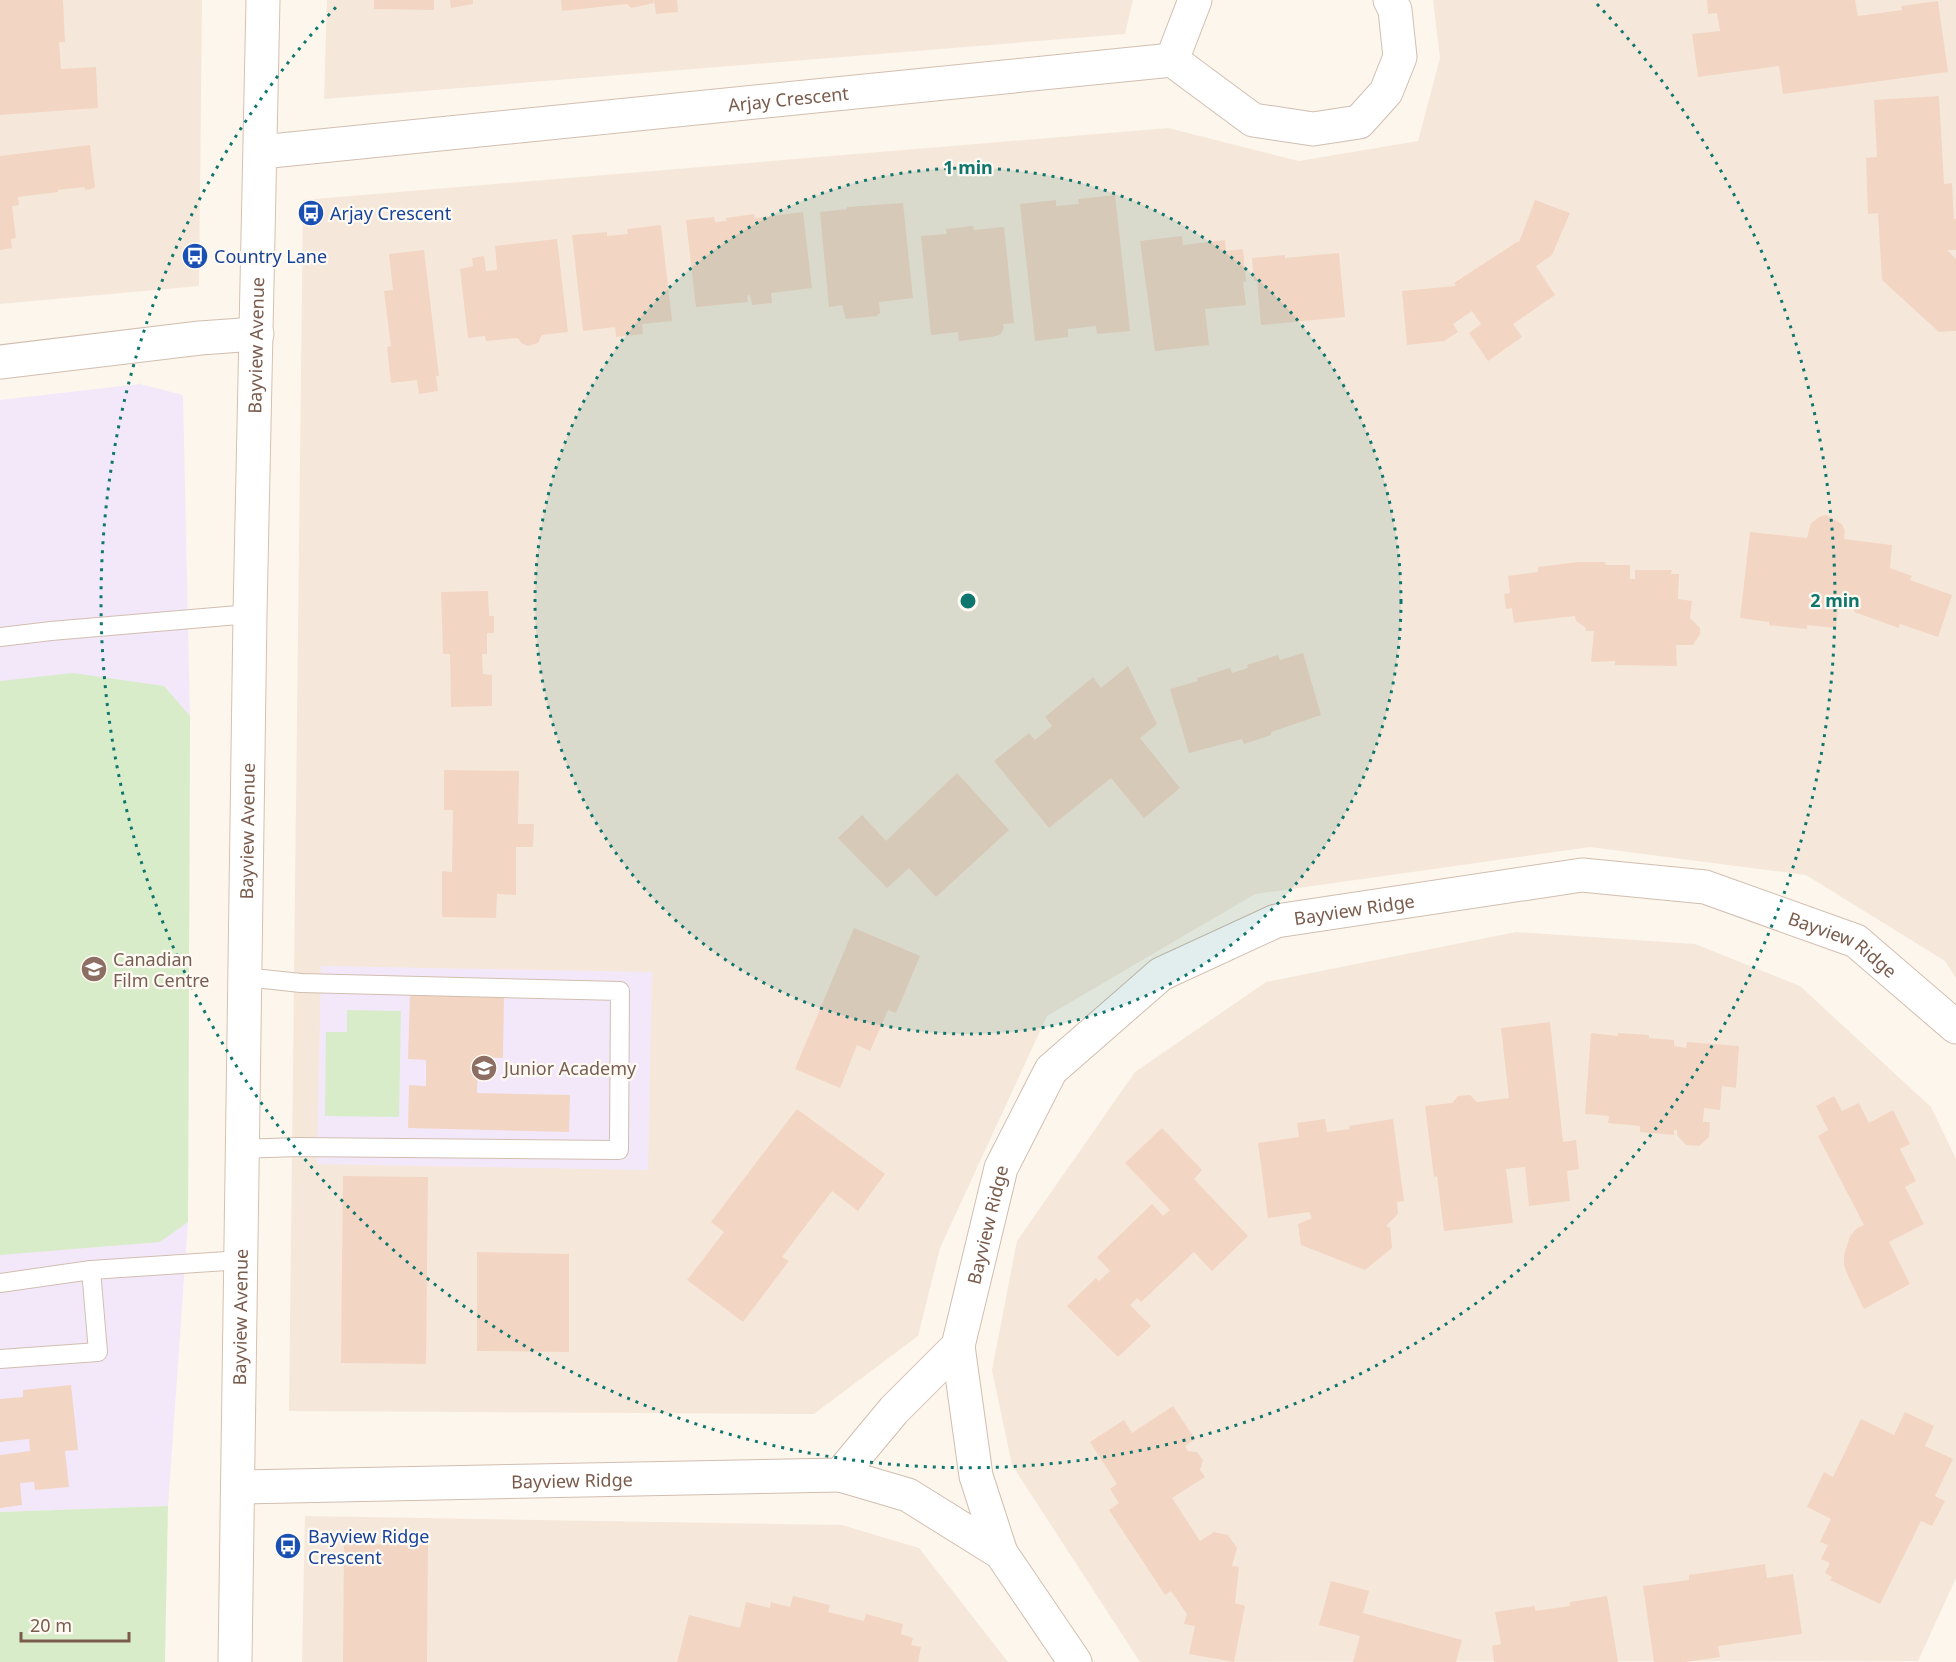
<svg xmlns="http://www.w3.org/2000/svg" width="1956" height="1662" viewBox="0 0 1956 1662" font-family="'Noto Sans',sans-serif">
  <rect width="100%" height="100%" fill="#fdf6ec"/>
  <g fill="#f5e8da">
    <path d="M 0,0 L 202,0 L 199,286 L 0,304 Z"/>
    <path d="M 327,0 L 1133,0 L 1125,34 L 324,99 Z"/>
    <path d="M 1433,0 L 1956,0 L 1956,978 L 1945,961 L 1806,875 L 1590,847 L 1255,894 L 1047,1016 L 940,1248 L 918,1336 L 814,1414 L 289,1411 L 303,200 L 1168,128 L 1299,161 L 1418,141 L 1440,58 Z"/>
    <path d="M 1516,932 L 1695,944 L 1800,986 L 1931,1107 L 1956,1159 L 1956,1578 L 1918,1661 L 1140,1662 L 1012,1465 L 992,1370 L 1017,1241 L 1135,1072 L 1266,982 Z"/>
    <path d="M 305,1516 L 842,1525 L 919,1548 L 1008,1662 L 302,1662 Z"/>
  </g>
  <g fill="#f3e8fa">
    <path d="M 140,384 L 183,395 L 190,716 L 188,1222 L 168,1506 L 0,1512 L 0,400 Z"/>
    <path d="M 321,966 L 652,972 L 648,1170 L 317,1164 Z"/>
  </g>
  <g fill="#d8ecc9">
    <path d="M 73,673 L 164,686 L 190,716 L 188,1222 L 160,1242 L 0,1255 L 0,681 Z"/>
    <path d="M 347,1010 L 401,1011 L 399,1117 L 325,1116 L 326,1032 L 347,1032 Z"/>
    <path d="M 168,1506 L 165,1662 L 0,1662 L 0,1512 Z"/>
  </g>
  <g fill="#f3d5c3">
    <path d="M 0,0 L 63,0 L 65,42 L 59,42 L 61,69 L 96,67 L 98,108 L 0,115 Z"/>
    <path d="M 374,0 L 434,0 L 434,10 L 374,9 Z"/>
    <path d="M 450,0 L 473,0 L 473,4 L 451,8 Z"/>
    <path d="M 561,0 L 653,0 L 654,3 L 631,8 L 627,4 L 562,11 Z"/>
    <path d="M 654,0 L 677,0 L 678,12 L 656,14 Z"/>
    <path d="M 1707,0 L 1855,0 L 1858,16 L 1902,10 L 1901,6 L 1938,1 L 1948,72 L 1783,94 L 1779,66 L 1698,77 L 1692,34 L 1720,31 L 1717,13 L 1708,14 Z"/>
    <path d="M 1939,96 L 1944,184 L 1952,183 L 1954,219 L 1956,219 L 1956,250 L 1947,250 L 1956,259 L 1956,331 L 1939,332 L 1882,280 L 1878,213 L 1868,214 L 1866,158 L 1877,157 L 1874,100 Z"/>
    <path d="M 90,145 L 95,188 L 85,190 L 85,187 L 58,190 L 58,192 L 18,197 L 19,205 L 12,206 L 16,238 L 11,239 L 12,248 L 0,250 L 0,156 Z"/>
    <path d="M 1115,195 L 1130,331 L 1097,334 L 1096,326 L 1068,329 L 1068,337 L 1035,341 L 1020,204 L 1056,200 L 1056,206 L 1079,204 L 1078,199 Z"/>
    <path d="M 1535,200 L 1570,213 L 1552,255 L 1536,266 L 1555,295 L 1513,324 L 1522,337 L 1488,361 L 1469,333 L 1481,324 L 1472,311 L 1453,324 L 1458,332 L 1444,341 L 1407,345 L 1402,291 L 1456,286 L 1454,283 L 1517,242 L 1519,242 Z"/>
    <path d="M 903,203 L 913,298 L 879,302 L 880,314 L 877,314 L 878,316 L 846,319 L 842,305 L 829,307 L 820,212 L 847,209 L 847,207 Z"/>
    <path d="M 803,212 L 812,288 L 771,293 L 772,303 L 752,305 L 750,295 L 747,296 L 748,302 L 696,307 L 686,220 L 714,217 L 715,222 L 727,221 L 726,218 L 754,214 L 755,218 Z"/>
    <path d="M 661,225 L 672,321 L 642,324 L 643,334 L 616,337 L 615,327 L 583,331 L 572,235 L 607,232 L 607,236 L 628,234 L 627,229 Z"/>
    <path d="M 973,226 L 974,230 L 1004,227 L 1014,323 L 1003,324 L 1004,328 L 1000,335 L 991,337 L 959,341 L 958,332 L 931,335 L 921,236 L 947,234 L 946,229 Z"/>
    <path d="M 1182,236 L 1183,245 L 1225,240 L 1226,251 L 1243,249 L 1246,282 L 1243,282 L 1246,305 L 1205,309 L 1209,345 L 1155,351 L 1140,241 Z"/>
    <path d="M 557,239 L 568,332 L 542,335 L 538,343 L 528,346 L 521,343 L 518,338 L 486,341 L 485,336 L 468,338 L 460,269 L 473,266 L 472,258 L 484,256 L 486,271 L 497,270 L 495,246 Z"/>
    <path d="M 424,250 L 439,376 L 436,376 L 438,391 L 419,394 L 417,380 L 391,383 L 387,347 L 391,346 L 384,291 L 393,290 L 389,254 Z"/>
    <path d="M 1339,253 L 1345,317 L 1261,325 L 1257,281 L 1254,281 L 1252,258 L 1285,255 L 1285,258 Z"/>
    <path d="M 1826,515 L 1842,524 L 1845,531 L 1844,539 L 1892,545 L 1890,568 L 1912,576 L 1910,580 L 1952,595 L 1938,637 L 1900,624 L 1899,628 L 1854,612 L 1855,603 L 1839,601 L 1836,628 L 1807,625 L 1807,629 L 1769,625 L 1769,622 L 1740,618 L 1750,532 L 1807,538 L 1811,523 L 1821,516 Z"/>
    <path d="M 1579,562 L 1604,562 L 1606,565 L 1630,565 L 1630,579 L 1635,579 L 1635,570 L 1672,570 L 1671,574 L 1679,574 L 1678,599 L 1692,601 L 1690,618 L 1700,628 L 1700,634 L 1693,645 L 1676,645 L 1677,666 L 1615,665 L 1615,661 L 1591,662 L 1594,631 L 1586,631 L 1585,627 L 1576,621 L 1575,616 L 1514,623 L 1512,608 L 1506,609 L 1504,594 L 1510,593 L 1508,576 L 1538,572 L 1538,567 Z"/>
    <path d="M 488,591 L 489,616 L 494,616 L 494,633 L 487,633 L 487,654 L 482,654 L 483,674 L 492,675 L 492,706 L 451,707 L 450,654 L 443,654 L 441,592 Z"/>
    <path d="M 1303,653 L 1321,715 L 1271,732 L 1271,735 L 1244,744 L 1242,739 L 1189,753 L 1170,689 L 1198,681 L 1197,678 L 1230,668 L 1232,673 L 1248,668 L 1247,665 L 1278,655 L 1280,660 Z"/>
    <path d="M 1128,666 L 1157,724 L 1140,738 L 1180,788 L 1144,818 L 1111,778 L 1049,828 L 994,761 L 1029,733 L 1035,740 L 1052,726 L 1045,717 L 1093,677 L 1101,688 Z"/>
    <path d="M 444,770 L 519,771 L 518,824 L 534,824 L 533,847 L 516,847 L 516,895 L 497,894 L 496,918 L 442,917 L 442,871 L 452,872 L 453,810 L 444,810 Z"/>
    <path d="M 957,773 L 1009,830 L 936,897 L 909,868 L 887,888 L 838,838 L 862,815 L 886,841 Z"/>
    <path d="M 854,928 L 920,956 L 896,1013 L 888,1010 L 870,1051 L 857,1045 L 840,1088 L 795,1069 Z"/>
    <path d="M 410,994 L 504,996 L 503,1058 L 478,1057 L 477,1093 L 570,1095 L 569,1132 L 408,1128 L 409,1085 L 426,1086 L 426,1060 L 408,1059 Z"/>
    <path d="M 1550,1022 L 1563,1142 L 1576,1140 L 1579,1169 L 1567,1171 L 1570,1201 L 1529,1206 L 1525,1167 L 1506,1169 L 1513,1223 L 1444,1231 L 1437,1176 L 1434,1177 L 1425,1106 L 1452,1103 L 1458,1096 L 1470,1095 L 1477,1102 L 1509,1098 L 1501,1028 Z"/>
    <path d="M 1591,1033 L 1618,1036 L 1618,1033 L 1649,1035 L 1649,1038 L 1674,1040 L 1674,1046 L 1686,1048 L 1687,1042 L 1739,1046 L 1736,1088 L 1722,1086 L 1720,1110 L 1704,1108 L 1703,1122 L 1710,1122 L 1709,1137 L 1699,1146 L 1686,1145 L 1677,1135 L 1677,1130 L 1674,1130 L 1674,1135 L 1640,1132 L 1640,1126 L 1608,1123 L 1609,1116 L 1585,1114 Z"/>
    <path d="M 1834,1096 L 1842,1111 L 1859,1103 L 1869,1123 L 1893,1110 L 1910,1144 L 1900,1149 L 1916,1181 L 1905,1187 L 1924,1224 L 1889,1242 L 1910,1284 L 1864,1309 L 1849,1278 L 1844,1265 L 1844,1255 L 1850,1236 L 1857,1228 L 1864,1225 L 1818,1136 L 1828,1130 L 1816,1106 Z"/>
    <path d="M 797,1109 L 885,1174 L 858,1211 L 832,1191 L 782,1257 L 789,1261 L 743,1322 L 687,1280 L 724,1232 L 711,1222 Z"/>
    <path d="M 1325,1119 L 1327,1132 L 1350,1129 L 1349,1126 L 1393,1119 L 1404,1201 L 1397,1202 L 1398,1214 L 1387,1225 L 1388,1228 L 1390,1227 L 1392,1248 L 1365,1270 L 1301,1245 L 1298,1224 L 1312,1218 L 1309,1212 L 1268,1218 L 1258,1143 L 1299,1137 L 1297,1123 Z"/>
    <path d="M 1162,1128 L 1202,1170 L 1194,1179 L 1248,1236 L 1212,1271 L 1194,1252 L 1141,1302 L 1137,1298 L 1130,1305 L 1151,1326 L 1118,1357 L 1067,1306 L 1096,1278 L 1099,1281 L 1110,1271 L 1097,1257 L 1152,1204 L 1163,1216 L 1170,1210 L 1125,1163 Z"/>
    <path d="M 343,1176 L 428,1177 L 426,1364 L 341,1363 Z"/>
    <path d="M 477,1252 L 569,1254 L 569,1352 L 477,1351 Z"/>
    <path d="M 71,1385 L 78,1450 L 65,1451 L 69,1487 L 35,1490 L 34,1482 L 20,1483 L 22,1505 L 0,1508 L 0,1455 L 30,1451 L 29,1439 L 0,1442 L 0,1399 L 23,1397 L 23,1390 Z"/>
    <path d="M 1173,1406 L 1195,1439 L 1185,1446 L 1188,1451 L 1197,1452 L 1203,1460 L 1200,1470 L 1205,1477 L 1172,1498 L 1200,1541 L 1214,1532 L 1228,1535 L 1237,1548 L 1232,1566 L 1239,1567 L 1235,1603 L 1245,1606 L 1234,1662 L 1189,1654 L 1195,1626 L 1184,1624 L 1187,1614 L 1171,1591 L 1165,1595 L 1109,1510 L 1119,1503 L 1110,1489 L 1117,1484 L 1090,1442 L 1124,1420 L 1132,1433 Z"/>
    <path d="M 1905,1412 L 1934,1426 L 1925,1446 L 1953,1459 L 1935,1496 L 1945,1501 L 1932,1526 L 1921,1521 L 1880,1604 L 1830,1580 L 1832,1577 L 1825,1573 L 1830,1563 L 1821,1559 L 1828,1545 L 1820,1542 L 1831,1519 L 1807,1507 L 1824,1472 L 1833,1477 L 1861,1419 L 1894,1435 Z"/>
    <path d="M 344,1544 L 428,1545 L 427,1662 L 343,1662 Z"/>
    <path d="M 1765,1564 L 1767,1578 L 1793,1574 L 1802,1634 L 1718,1646 L 1720,1657 L 1686,1662 L 1654,1662 L 1643,1586 L 1689,1580 L 1689,1575 Z"/>
    <path d="M 1331,1581 L 1369,1591 L 1363,1613 L 1462,1640 L 1456,1662 L 1353,1662 L 1360,1636 L 1319,1625 Z"/>
    <path d="M 793,1596 L 830,1605 L 828,1612 L 864,1621 L 866,1614 L 903,1624 L 901,1634 L 913,1638 L 911,1645 L 921,1647 L 918,1662 L 677,1662 L 689,1615 L 740,1628 L 746,1602 L 770,1608 L 771,1602 L 790,1607 Z"/>
    <path d="M 1607,1596 L 1618,1662 L 1494,1662 L 1492,1646 L 1501,1644 L 1495,1612 L 1535,1606 L 1535,1611 L 1570,1606 L 1570,1602 Z"/>
  </g>
  <g fill="none" stroke-linecap="round" stroke-linejoin="round">
    <defs>
      <g id="lane">
        <path d="M 0,637 L 51,631 L 250,614"/>
        <path d="M 243,1149 L 298,1147 L 619,1150 L 620,991 L 301,983 L 245,977"/>
        <path d="M 0,1283 L 91,1270 L 242,1260"/>
        <path d="M 0,1359 L 98,1352 L 91,1270"/>
      </g>
      <g id="street">
        <path d="M 1172,60 L 1195,0"/>
        <path id="s1" d="M 261,152 L 1172,60 L 1253,120 L 1313,129 L 1359,122 L 1386,92 L 1400,57 L 1395,10 L 1390,0"/>
        <path d="M 0,362 L 200,338 L 257,334"/>
        <path d="M 958,1346 L 976,1476 L 1001,1553"/>
        <path d="M 840,1475 L 908,1495 L 1001,1553 L 1075,1662"/>
        <path id="s2" d="M 238,1487 L 840,1475 L 894,1410 L 958,1346 L 1001,1168 L 1051,1070 L 1161,974 L 1276,921 L 1582,875 L 1705,887 L 1856,941 L 1956,1027"/>
      </g>
      <g id="secondary">
        <path id="s3" d="M 235,1662 L 250,614 L 263,0"/>
      </g>
    </defs>
    <use href="#lane" stroke="#d1beb0" stroke-width="20"/>
    <use href="#street" stroke="#d1beb0" stroke-width="35"/>
    <use href="#secondary" stroke="#d6c0b0" stroke-width="35"/>
    <use href="#lane" stroke="#fff" stroke-width="18"/>
    <use href="#street" stroke="#fff" stroke-width="33"/>
    <use href="#secondary" stroke="#fff" stroke-width="33"/>
  </g>
  <circle cx="968" cy="601" r="433" fill="#0f766e" fill-opacity=".12"/>
  <g fill="none" stroke="#0f766e" stroke-width="3" stroke-dasharray="3 6">
    <circle cx="968" cy="601" r="433"/>
    <path d="M1597 4A867 867 0 1 1 339 4"/>
  </g>
  <defs>
    <symbol id="bus-disc" viewBox="-11 -11 22 22"><circle r="9.5" fill="#1a4fb4" stroke="#fffaf3"/><path d="M-5-6H5V4H4V6H2V4H-2V6H-4V4H-5ZM-3.5-4V0h7V-4ZM-3.5 1.2v1.5H-2V1.2ZM2 1.2v1.5H3.5V1.2Z" fill="#fff"/></symbol>
    <symbol id="university-disc" viewBox="-11 -11 22 22"><circle r="9.5" fill="#8d6e63" stroke="#fffaf3"/><path d="M0-5L7-2L0 1L-7-2ZM-4 1L0 2.5L4 1V4Q0 6-4 4Z" fill="#fff"/></symbol>
    <symbol id="school-disc" viewBox="-11 -11 22 22"><circle r="9.5" fill="#8d6e63" stroke="#fffaf3"/><path d="M0-5L7-2L0 1L-7-2ZM-4 1L0 2.5L4 1V4Q0 6-4 4Z" fill="#fff"/></symbol>
  </defs>
  <g fill-rule="evenodd">
    <use href="#bus-disc" x="296" y="198" width="30" height="30"/>
    <use href="#bus-disc" x="180" y="241" width="30" height="30"/>
    <use href="#university-disc" x="79" y="954" width="30" height="30"/>
    <use href="#school-disc" x="469" y="1053" width="30" height="30"/>
    <use href="#bus-disc" x="273" y="1531" width="30" height="30"/>
  </g>
  <g text-anchor="middle" dominant-baseline="central" stroke-width="4.5" stroke-linejoin="round" paint-order="stroke">
    <g font-size="18" fill="#7a5c4d" stroke="#fffaf3">
      <text stroke="none"><textPath href="#s1" startOffset="530">Arjay Crescent</textPath></text>
      <text stroke="none"><textPath href="#s3" startOffset="1317">Bayview Avenue</textPath></text>
      <text stroke="none"><textPath href="#s3" startOffset="831">Bayview Avenue</textPath></text>
      <text stroke="none"><textPath href="#s2" startOffset="1422">Bayview Ridge</textPath></text>
      <text stroke="none"><textPath href="#s2" startOffset="1926">Bayview Ridge</textPath></text>
      <text stroke="none"><textPath href="#s2" startOffset="902">Bayview Ridge</textPath></text>
      <text stroke="none"><textPath href="#s3" startOffset="345">Bayview Avenue</textPath></text>
      <text stroke="none"><textPath href="#s2" startOffset="334">Bayview Ridge</textPath></text>
    </g>
    <g font-size="18" fill="#164399" stroke="#fffaf3" text-anchor="start">
      <text x="330" y="213">Arjay Crescent</text>
      <text x="214" y="256">Country Lane</text>
      <text x="308" y="1536">Bayview Ridge<tspan x="308" dy="21">Crescent</tspan></text>
    </g>
    <g font-size="18" fill="#785e54" stroke="#fffaf3" text-anchor="start">
      <text x="113" y="959">Canadian<tspan x="113" dy="21">Film Centre</tspan></text>
      <text x="504" y="1068">Junior Academy</text>
    </g>
  </g>
  <circle cx="968" cy="601" r="9" fill="#0f766e" stroke="#fffaf3" stroke-width="3"/>
  <g font-size="18" text-anchor="middle" font-weight="bold" fill="#0f766e" stroke="#fffaf3" stroke-width="4.5" stroke-linejoin="round" paint-order="stroke">
    <text x="968" y="174">1 min</text>
    <text x="1835" y="607">2 min</text>
  </g>
  <path d="M21 1632v9h108v-9" fill="none" stroke="#7a5c4d" stroke-width="3"/>
  <text x="30" y="1632" font-size="18" fill="#7a5c4d" stroke="#fffaf3" stroke-width="4.5" paint-order="stroke">20 m</text>
</svg>
